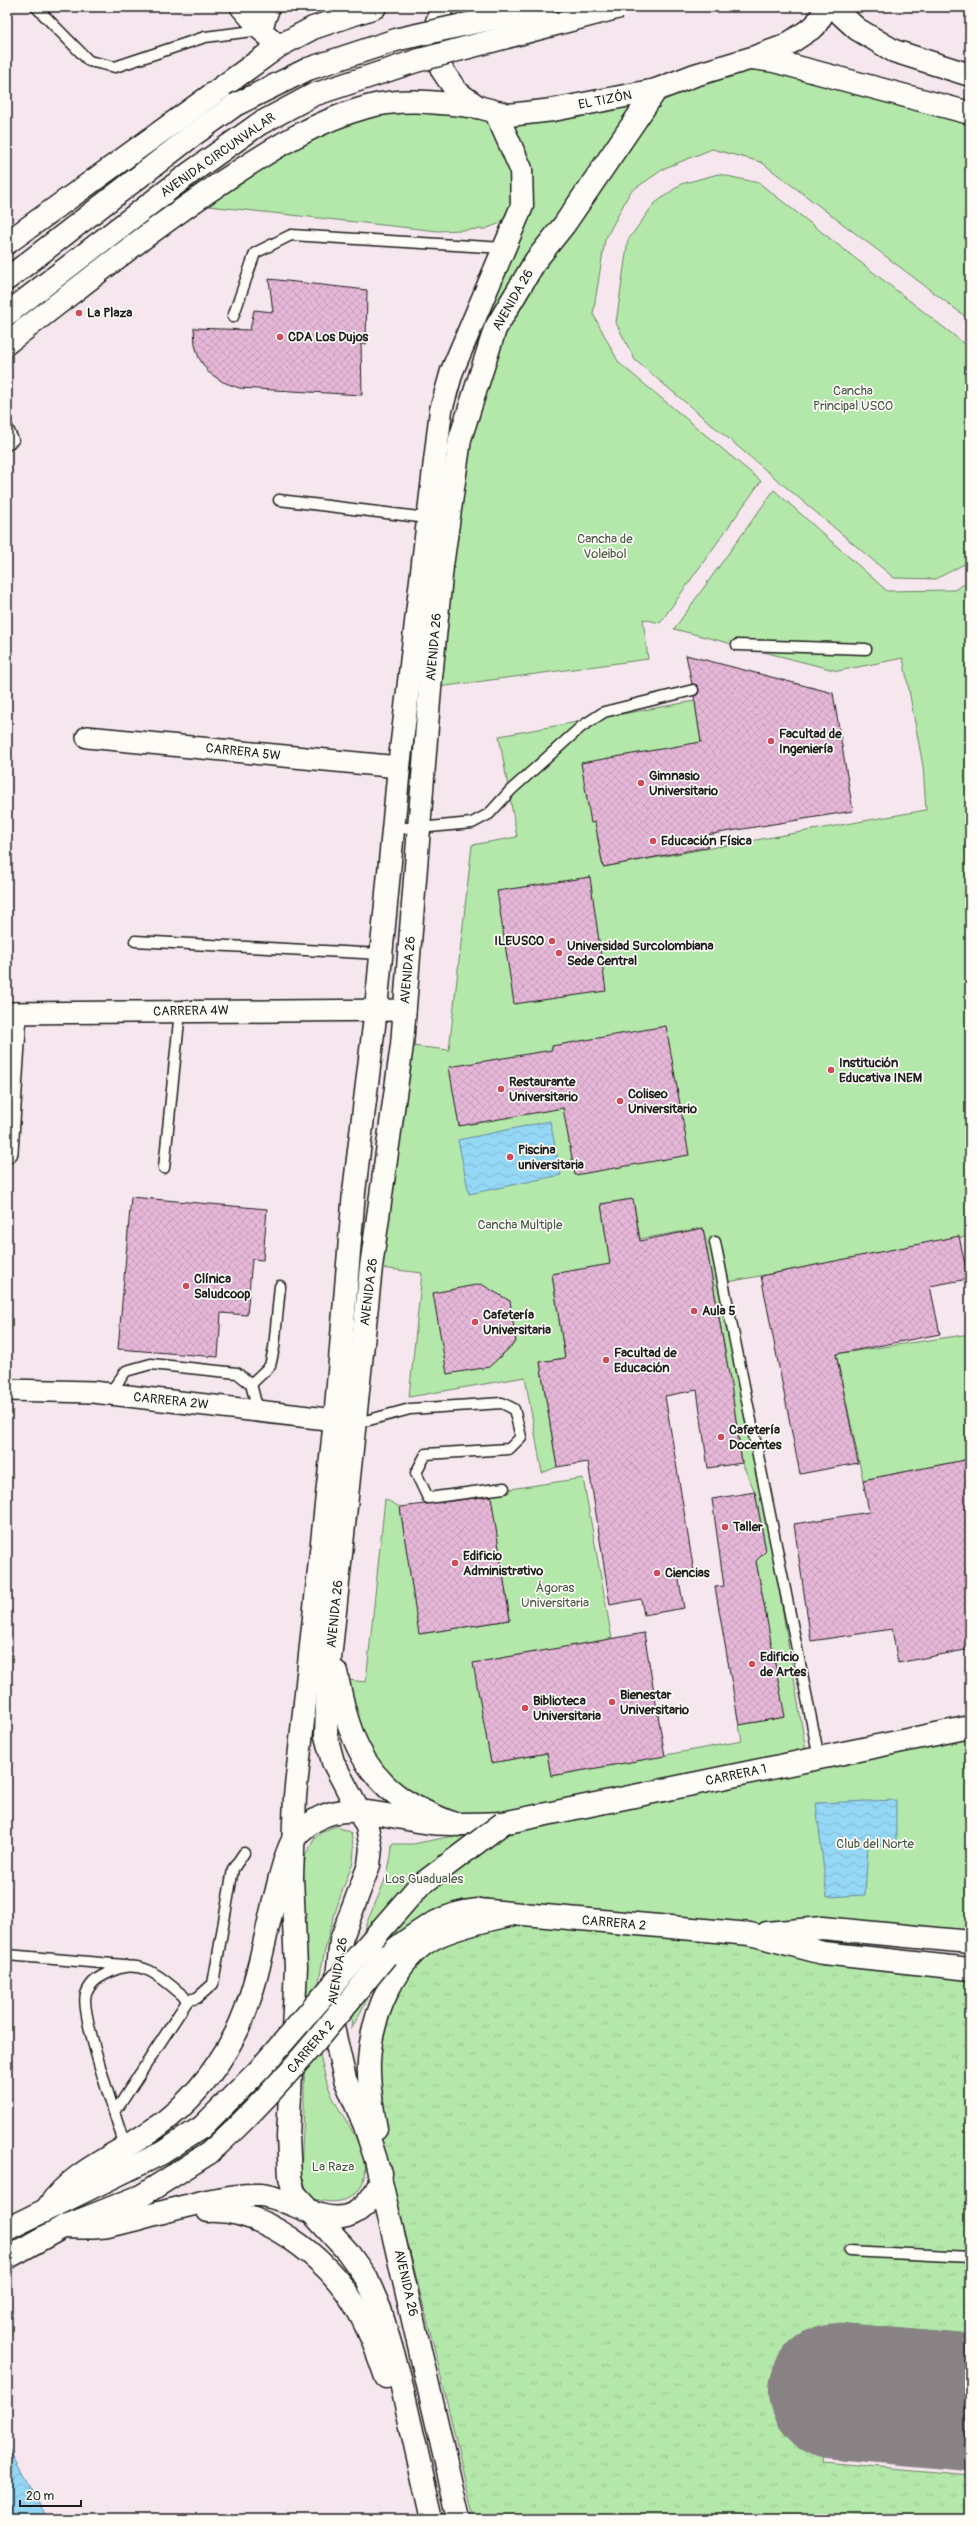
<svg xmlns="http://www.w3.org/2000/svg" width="977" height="2526" viewBox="0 0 977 2526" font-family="Pangolin,sans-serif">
  <defs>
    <pattern id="grass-tufts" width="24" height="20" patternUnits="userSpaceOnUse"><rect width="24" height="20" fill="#b4e8aa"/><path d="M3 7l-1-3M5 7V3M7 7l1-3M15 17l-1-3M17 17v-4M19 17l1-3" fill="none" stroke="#9ac692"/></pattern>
    <pattern id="water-waves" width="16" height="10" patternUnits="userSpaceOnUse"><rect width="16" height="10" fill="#95d7f6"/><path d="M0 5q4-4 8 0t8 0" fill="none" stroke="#80b8d2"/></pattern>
    <pattern id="building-cross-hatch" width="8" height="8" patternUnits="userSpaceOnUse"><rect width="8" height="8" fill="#e6b7d8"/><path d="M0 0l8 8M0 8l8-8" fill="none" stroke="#c59db9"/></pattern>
  </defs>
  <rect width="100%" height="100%" fill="#f6e7ee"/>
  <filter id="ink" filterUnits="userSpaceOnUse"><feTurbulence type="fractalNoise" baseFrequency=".025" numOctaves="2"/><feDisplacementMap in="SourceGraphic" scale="8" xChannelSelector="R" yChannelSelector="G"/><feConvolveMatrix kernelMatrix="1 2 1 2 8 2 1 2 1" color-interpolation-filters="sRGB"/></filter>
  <g filter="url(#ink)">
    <path fill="url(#grass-tufts)" stroke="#688263" d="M 514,1914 L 970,1969 L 970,2335 L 839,2323 L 822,2462 L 970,2475 L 970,2519 L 474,2519 L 435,2351 L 371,2099 L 387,1993 L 437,1936 Z"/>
    <g fill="#b4e8aa" stroke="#688263">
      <path d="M 751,51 L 970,114 L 970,320 L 761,162 L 712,149 L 665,168 L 630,192 L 605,240 L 593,314 L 619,363 L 761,481 L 660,623 L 643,619 L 648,659 L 431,688 L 443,567 L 493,327 L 479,311 L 509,215 L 498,224 L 485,229 L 438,231 L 190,204 L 368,107 L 553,110 Z"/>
      <path d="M 718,174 L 759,183 L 970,348 L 970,561 L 936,579 L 894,578 L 635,360 L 616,323 L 628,240 L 654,204 L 681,184 Z"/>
      <path d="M 774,490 L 887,591 L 954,590 L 970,581 L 970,1236 L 728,1282 L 807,1757 L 970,1727 L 970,1945 L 514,1914 L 487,1898 L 463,1902 L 396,1945 L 351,2030 C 353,2002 352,1972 359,1945 C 368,1911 391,1881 392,1844 L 413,1844 L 499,1827 L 423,1807 L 358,1749 L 326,1712 L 329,1678 L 366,1682 L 385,1499 L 400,1507 L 420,1634 L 510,1620 L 490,1492 L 583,1478 L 612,1639 L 474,1663 L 491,1763 L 547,1753 L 552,1776 L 742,1741 L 739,1725 L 784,1717 L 756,1561 L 766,1551 L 755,1492 L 742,1463 L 731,1385 L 703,1228 L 640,1239 L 633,1199 L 601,1204 L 622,1337 L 590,1268 L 552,1274 L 565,1358 L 540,1362 L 557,1467 L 542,1473 L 525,1377 L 409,1397 L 422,1273 L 372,1267 L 402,1045 L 449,1050 L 472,845 L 517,837 L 499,736 L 695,701 L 715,834 L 597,835 L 603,867 L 926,810 L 923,766 L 903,658 L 838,671 L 674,629 Z"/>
      <path d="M 970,1334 L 970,1459 L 863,1480 L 836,1354 Z"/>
      <path d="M 336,1826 L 351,1833 L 354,1850 L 353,1862 C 325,1935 301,2014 330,2091 C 340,2117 369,2146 364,2176 C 361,2202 333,2206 312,2198 L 306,2188 L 301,2172 L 304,2109 L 305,1940 L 303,1873 L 306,1854 L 315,1838 L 323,1831 Z"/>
    </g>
    <g fill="url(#water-waves)" stroke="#658c9f">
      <path d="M 550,1121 L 561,1175 L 469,1194 L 458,1140 Z"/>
      <path d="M 896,1800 L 896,1845 L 868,1846 L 865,1895 L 827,1897 L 816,1803 Z"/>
      <path d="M 7,2445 L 12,2455 L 48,2519 L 7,2519 Z"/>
    </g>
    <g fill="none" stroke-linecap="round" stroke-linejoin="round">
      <path stroke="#898285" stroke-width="136" d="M 837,2391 L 970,2403"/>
    </g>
    <g fill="url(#building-cross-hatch)" stroke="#1c1c1c">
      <path d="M 269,279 L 367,290 L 366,344 L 361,344 L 362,395 L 239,388 L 223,382 L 208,372 L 199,358 L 195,345 L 194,328 L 250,330 L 254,310 L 273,312 Z"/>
      <path d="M 686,655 L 833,693 L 853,811 L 706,835 L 708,847 L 603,867 L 595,822 L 591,823 L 581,763 L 701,742 L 694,696 L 698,694 L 699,689 L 697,685 L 692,684 Z"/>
      <path d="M 590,877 L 606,991 L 514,1004 L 497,891 Z"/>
      <path d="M 666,1026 L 689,1155 L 575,1175 L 563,1108 L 459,1126 L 449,1067 L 552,1050 L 552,1046 Z"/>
      <path d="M 131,1197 L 267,1209 L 263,1260 L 252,1259 L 247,1315 L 221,1313 L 218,1357 L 118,1349 Z"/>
      <path d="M 633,1199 L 640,1241 L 703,1228 L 731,1385 L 742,1463 L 708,1468 L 697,1390 L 665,1396 L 694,1572 L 678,1575 L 684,1608 L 644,1615 L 641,1599 L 610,1605 L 588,1462 L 557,1467 L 540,1362 L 565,1358 L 552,1274 L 610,1264 L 601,1204 Z"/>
      <path d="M 959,1236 L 968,1279 L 930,1286 L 940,1334 L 836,1354 L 858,1463 L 800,1474 L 761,1276 Z"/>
      <path d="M 481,1284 L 510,1301 L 516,1342 L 489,1367 L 447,1374 L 433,1293 Z"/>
      <path d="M 970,1459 L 970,1649 L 898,1663 L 892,1629 L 811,1641 L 794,1524 L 869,1512 L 863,1480 Z"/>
      <path d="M 755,1492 L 766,1551 L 756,1561 L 785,1717 L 739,1725 L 715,1587 L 724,1586 L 712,1499 Z"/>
      <path d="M 491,1496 L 510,1620 L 419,1634 L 400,1507 Z"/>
      <path d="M 644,1633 L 665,1756 L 551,1776 L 547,1753 L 491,1763 L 473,1663 Z"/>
    </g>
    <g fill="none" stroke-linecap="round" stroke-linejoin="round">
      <defs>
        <g id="service">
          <path d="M 36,7 L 89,61 L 115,67 L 205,37 L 261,30"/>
          <path d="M 233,317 L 255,253 L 291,235 L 504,248"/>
          <path d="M 7,427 L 13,440 L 7,445"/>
          <path d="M 279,500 L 427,518"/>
          <path d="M 737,645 L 866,649"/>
          <path d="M 393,828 L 419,828 L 472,823 L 489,814 L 511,790 L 581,727 L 604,712 L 693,690"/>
          <path d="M 135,941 L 381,954"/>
          <path d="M 164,1168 L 180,1011"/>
          <path d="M 715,1242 L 819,1758"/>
          <path d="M 251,1384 L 270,1366 L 274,1348 L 280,1286"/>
          <path d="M 109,1394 L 126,1371 L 151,1364 L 237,1373 L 251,1384 L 258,1411"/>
          <path d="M 354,1424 L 410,1409 L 502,1403 L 514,1409 L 521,1437 L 509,1449 L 426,1454 L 416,1473 L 428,1498 L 504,1488"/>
          <path d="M 7,1955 L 124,1965"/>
          <path d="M 115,2112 L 188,2000"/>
          <path d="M 125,2147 C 118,2122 79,2012 86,1994 C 91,1981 99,1977 112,1971 C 143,1956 165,1981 188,2000 L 197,1998 L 213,1984 L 233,1869 L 244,1853"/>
          <path d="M 849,2251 L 970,2257"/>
        </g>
        <g id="minor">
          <path d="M 241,7 L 261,30 L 279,46"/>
          <path d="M 261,30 L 269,7"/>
          <path d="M 87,737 L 399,767"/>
          <path d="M 7,1013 L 405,1010"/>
          <path d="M 7,1152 L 16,1013"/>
          <path d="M 7,1390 L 93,1392 L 335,1420"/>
        </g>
        <g id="secondary">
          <path d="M 442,7 L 435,28 L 435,46 L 442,70 L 457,92 L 478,107 L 509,115 L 553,110 L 656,90 L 695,75 L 752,58 L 785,46 L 815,26 L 827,7"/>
          <path d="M 833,7 L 857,29 L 894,51 L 970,75"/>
          <path d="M 753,58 L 774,61 L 970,113"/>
          <path d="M 767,1933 L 822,1928 L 970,1942"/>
          <path d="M 386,1956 C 415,1934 440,1913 478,1910 L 750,1934 L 823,1953 L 970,1969"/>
          <path d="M 48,2207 C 73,2170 119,2154 154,2129 C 190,2104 216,2071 236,2033 C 256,1992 263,1945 274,1901 C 279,1883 283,1859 292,1842 C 297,1834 306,1826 314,1821 C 347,1799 394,1819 431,1823 C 455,1825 478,1824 503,1823 L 970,1727"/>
          <path d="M 7,2229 L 162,2153 L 202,2127"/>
          <path d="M 7,2258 L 63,2227 L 141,2196 L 209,2153"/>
        </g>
        <g id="primary">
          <path d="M 7,243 L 279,46 L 313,28 L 375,7"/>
          <path d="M 7,279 L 193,135 L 235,105"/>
          <path d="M 7,314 L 190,173 L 259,124"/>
          <path d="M 7,343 C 79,288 150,230 225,180 C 269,151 315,121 367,107 C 404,97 441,103 478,107"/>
          <path d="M 336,1672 C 347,1727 359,1775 412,1805 C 426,1813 442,1819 457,1825"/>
          <path d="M 376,2129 C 372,2107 368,2084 369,2062 C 371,2017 395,1956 438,1936 C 462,1925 489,1920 514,1914"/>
          <path d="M 208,2211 C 262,2208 326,2257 353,2302 C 368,2326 377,2351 386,2377"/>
          <path d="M 63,2227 C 77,2227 94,2229 108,2226 C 152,2217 216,2193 260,2195 C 288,2197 319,2224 347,2216 C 364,2211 381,2190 381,2173"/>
          <path d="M 432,2519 L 399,2374 L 380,2309 L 367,2279 L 347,2251 L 294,2193 L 290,2177 L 288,2137 L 296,1967 L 292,1877 L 295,1796 L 335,1420 L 354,1192 L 376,1009 L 399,767 L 441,410 L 452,371 L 522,206 L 521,169 L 496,113"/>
          <path d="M 459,2519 L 376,2160 L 365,2126 L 345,2079 L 332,2023 L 341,1940 L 369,1865 L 371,1848 L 367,1827 L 333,1762 L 326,1736 L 328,1678 L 371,1267 L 402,1045 L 430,688 L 442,566 L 460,439 L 495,329 L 536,260 L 564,225 L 656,90"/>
        </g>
      </defs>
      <use href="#service" stroke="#1c1c1c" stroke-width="13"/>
      <use href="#minor" stroke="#1c1c1c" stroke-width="24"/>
      <use href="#secondary" stroke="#1c1c1c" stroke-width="25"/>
      <use href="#primary" stroke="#1c1c1c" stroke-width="25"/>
      <use href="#service" stroke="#fdfcf7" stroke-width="10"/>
      <use href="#minor" stroke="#fdfcf7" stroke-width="21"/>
      <use href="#secondary" stroke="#fdfcf7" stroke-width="22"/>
      <use href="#primary" stroke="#fdfcf7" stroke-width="22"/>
      <defs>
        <g id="secondary-bridge">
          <path d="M 202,2127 L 259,2070 L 418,1887 L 503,1823"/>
          <path d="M 209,2153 C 275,2094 330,2024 386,1956"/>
        </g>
        <g id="primary-bridge">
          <path d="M 235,105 L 308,69 L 399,39 L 544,7"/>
          <path d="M 259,124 L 313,95 L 416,61 L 620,7"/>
        </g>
      </defs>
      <use href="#secondary-bridge" stroke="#1c1c1c" stroke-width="25" stroke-linecap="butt"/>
      <use href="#primary-bridge" stroke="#1c1c1c" stroke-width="25" stroke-linecap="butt"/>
      <use href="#secondary-bridge" stroke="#fdfcf7" stroke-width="22"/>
      <use href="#primary-bridge" stroke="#fdfcf7" stroke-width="22"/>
    </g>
  </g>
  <g fill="#d1495b" stroke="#fdfcf7" stroke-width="1.5">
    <circle cx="79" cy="313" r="4"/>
    <circle cx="280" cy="337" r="4"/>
    <circle cx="771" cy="741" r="4"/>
    <circle cx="641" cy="783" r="4"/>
    <circle cx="653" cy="841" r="4"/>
    <circle cx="552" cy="941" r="4"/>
    <circle cx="559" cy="953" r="4"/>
    <circle cx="831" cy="1070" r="4"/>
    <circle cx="501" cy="1089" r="4"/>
    <circle cx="620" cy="1101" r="4"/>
    <circle cx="510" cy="1157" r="4"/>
    <circle cx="186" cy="1286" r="4"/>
    <circle cx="694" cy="1311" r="4"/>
    <circle cx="475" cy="1322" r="4"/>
    <circle cx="606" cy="1360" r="4"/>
    <circle cx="721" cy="1437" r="4"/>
    <circle cx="725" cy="1527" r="4"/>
    <circle cx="455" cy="1563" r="4"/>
    <circle cx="657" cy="1573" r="4"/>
    <circle cx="752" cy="1664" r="4"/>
    <circle cx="612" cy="1702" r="4"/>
    <circle cx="525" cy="1708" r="4"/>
  </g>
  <g text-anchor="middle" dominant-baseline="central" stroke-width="3.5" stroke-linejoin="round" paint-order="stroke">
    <g font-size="13" fill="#1c1c1c" stroke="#fdfcf7">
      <text transform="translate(605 100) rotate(-11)">EL TIZÓN</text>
      <text transform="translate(218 155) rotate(-35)">AVENIDA CIRCUNVALAR</text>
      <text transform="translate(513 300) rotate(-60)">AVENIDA 26</text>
      <text transform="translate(434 647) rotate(-85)">AVENIDA 26</text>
      <text transform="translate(243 752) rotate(6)">CARRERA 5W</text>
      <text transform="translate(408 970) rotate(-85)">AVENIDA 26</text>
      <text transform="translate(191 1011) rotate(-1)">CARRERA 4W</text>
      <text transform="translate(369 1292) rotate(-83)">AVENIDA 26</text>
      <text transform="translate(171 1401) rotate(6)">CARRERA 2W</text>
      <text transform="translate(335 1614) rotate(-84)">AVENIDA 26</text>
      <text transform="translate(736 1775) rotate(-12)">CARRERA 1</text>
      <text transform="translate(614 1923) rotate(5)">CARRERA 2</text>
      <text transform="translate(338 1971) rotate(-81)">AVENIDA 26</text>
      <text transform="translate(311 2047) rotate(-49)">CARRERA 2</text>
      <text transform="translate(406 2283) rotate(77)">AVENIDA 26</text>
    </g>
    <g font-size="13" font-weight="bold" fill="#1c1c1c" stroke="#fdfcf7" text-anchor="start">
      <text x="87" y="313">La Plaza</text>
      <text x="288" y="337">CDA Los Dujos</text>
      <text x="779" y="734">Facultad de<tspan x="779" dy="15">Ingeniería</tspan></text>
      <text x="649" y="776">Gimnasio<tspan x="649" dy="15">Universitario</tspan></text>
      <text x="661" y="841">Educación Física</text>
      <text x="544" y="941" text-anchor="end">ILEUSCO</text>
      <text x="567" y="946">Universidad Surcolombiana<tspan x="567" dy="15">Sede Central</tspan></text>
      <text x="839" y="1063">Institución<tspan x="839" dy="15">Educativa INEM</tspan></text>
      <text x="509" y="1082">Restaurante<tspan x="509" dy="15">Universitario</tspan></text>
      <text x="628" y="1094">Coliseo<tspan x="628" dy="15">Universitario</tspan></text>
      <text x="518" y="1150">Piscina<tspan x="518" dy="15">universitaria</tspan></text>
      <text x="194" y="1279">Clínica<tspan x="194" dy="15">Saludcoop</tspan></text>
      <text x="702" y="1311">Aula 5</text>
      <text x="483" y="1315">Cafetería<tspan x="483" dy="15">Universitaria</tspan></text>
      <text x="614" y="1353">Facultad de<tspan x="614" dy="15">Educación</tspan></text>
      <text x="729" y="1430">Cafetería<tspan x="729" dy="15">Docentes</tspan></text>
      <text x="733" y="1527">Taller</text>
      <text x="463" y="1556">Edificio<tspan x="463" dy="15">Administrativo</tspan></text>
      <text x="665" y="1573">Ciencias</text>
      <text x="760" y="1657">Edificio<tspan x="760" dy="15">de Artes</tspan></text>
      <text x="620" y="1695">Bienestar<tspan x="620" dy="15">Universitario</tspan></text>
      <text x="533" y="1701">Biblioteca<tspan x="533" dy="15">Universitaria</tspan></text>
    </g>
    <g font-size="13" fill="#4a5947" stroke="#fdfcf7">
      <text x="853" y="391">Cancha<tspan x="853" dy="15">Principal USCO</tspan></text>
      <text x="605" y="539">Cancha de<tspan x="605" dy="15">Voleibol</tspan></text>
      <text x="520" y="1225">Cancha Multiple</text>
      <text x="555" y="1588">Ágoras<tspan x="555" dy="15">Universitaria</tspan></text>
      <text x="875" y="1844">Club del Norte</text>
      <text x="424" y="1879">Los Guaduales</text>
      <text x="333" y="2167">La Raza</text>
    </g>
  </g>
  <rect width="977" height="2526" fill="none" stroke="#fdfcf7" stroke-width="24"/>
  <rect x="12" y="12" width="953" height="2502" fill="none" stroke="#1c1c1c" stroke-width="1.5" filter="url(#ink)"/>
  <path d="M20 2500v6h61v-6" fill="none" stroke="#1c1c1c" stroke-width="2"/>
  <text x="26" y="2500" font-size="12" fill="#1c1c1c" stroke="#fdfcf7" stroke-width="3" paint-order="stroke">20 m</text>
</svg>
